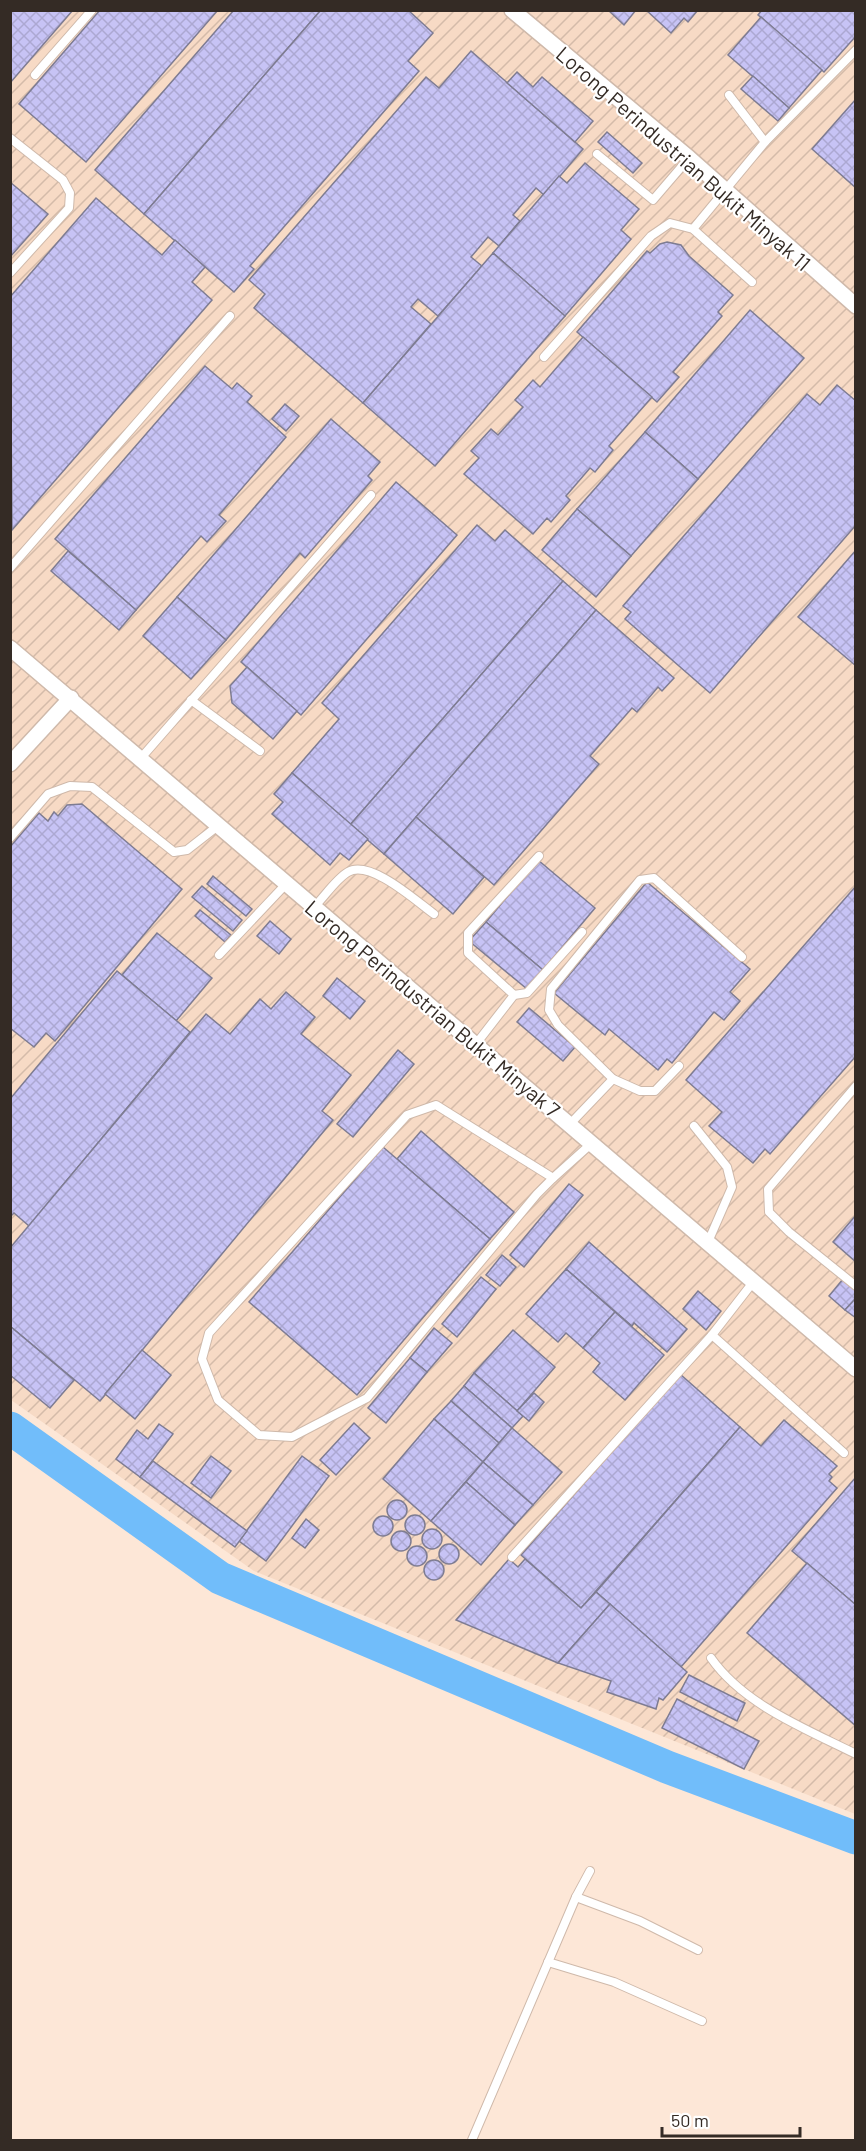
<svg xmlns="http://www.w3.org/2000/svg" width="866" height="2151" viewBox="0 0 866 2151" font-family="Barlow,sans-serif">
  <defs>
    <pattern id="industrial-furrows" width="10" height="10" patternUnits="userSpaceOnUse" patternTransform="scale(1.5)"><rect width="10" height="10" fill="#f7dac5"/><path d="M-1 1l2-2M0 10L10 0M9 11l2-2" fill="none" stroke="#d4bba9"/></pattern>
    <pattern id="building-cross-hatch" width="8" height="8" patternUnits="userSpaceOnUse" patternTransform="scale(1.5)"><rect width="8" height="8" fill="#c7c3f5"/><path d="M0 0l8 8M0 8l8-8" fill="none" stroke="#aca8d2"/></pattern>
  </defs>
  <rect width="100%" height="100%" fill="#fde7d7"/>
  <path fill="url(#industrial-furrows)" d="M 11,11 L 855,11 L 855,1814 L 254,1571 L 11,1400 Z"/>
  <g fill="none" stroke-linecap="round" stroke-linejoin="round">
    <path stroke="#71bdfa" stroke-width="33" d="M 10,1428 L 220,1578 L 667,1767 L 856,1838"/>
  </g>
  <g fill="url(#building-cross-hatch)" stroke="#7e7c92" stroke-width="1.5">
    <path d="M 10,10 L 73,10 L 10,83 Z"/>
    <path d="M 100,10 L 218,10 L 86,162 L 19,104 Z"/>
    <path d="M 234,10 L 321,10 L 144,214 L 95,170 Z"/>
    <path d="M 321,10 L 408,10 L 433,33 L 408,61 L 419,71 L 250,266 L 254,269 L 234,292 L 144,214 Z"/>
    <path d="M 608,10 L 636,10 L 624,25 Z"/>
    <path d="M 646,10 L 698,10 L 688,22 L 684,18 L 671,33 Z"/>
    <path d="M 762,10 L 856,10 L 856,36 L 824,72 L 758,15 Z"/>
    <path d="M 761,17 L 822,70 L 789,108 L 728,55 Z"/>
    <path d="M 471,51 L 583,149 L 544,195 L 536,188 L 513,215 L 520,221 L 499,246 L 488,237 L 471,257 L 482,266 L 438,316 L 418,299 L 411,307 L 431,324 L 363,403 L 254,308 L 265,294 L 249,280 L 426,77 L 439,88 Z"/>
    <path d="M 517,72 L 533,87 L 542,77 L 593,121 L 575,142 L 507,83 Z"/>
    <path d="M 753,76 L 789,108 L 778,121 L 741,89 Z"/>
    <path d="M 856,99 L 856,188 L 812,149 Z"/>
    <path d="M 607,132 L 642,163 L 633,173 L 598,142 Z"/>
    <path d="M 585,163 L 639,209 L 621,230 L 631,239 L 565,316 L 493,253 L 559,176 L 567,183 Z"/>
    <path d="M 10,182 L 48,214 L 10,257 Z"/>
    <path d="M 96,198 L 162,255 L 175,240 L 205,267 L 192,282 L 212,300 L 12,530 L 10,297 Z"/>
    <path d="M 667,242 L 681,245 L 689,256 L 733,295 L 718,312 L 722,316 L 673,372 L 679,377 L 657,402 L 577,332 L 647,251 L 650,253 L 660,244 Z"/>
    <path d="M 493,253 L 565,316 L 435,466 L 363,403 Z"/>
    <path d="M 750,310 L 804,358 L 698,479 L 645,432 Z"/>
    <path d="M 583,337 L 652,397 L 609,446 L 613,450 L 595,472 L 590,468 L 566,496 L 570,500 L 551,522 L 547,518 L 533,534 L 464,474 L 479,458 L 471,451 L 491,429 L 498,435 L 523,407 L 515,400 L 533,380 L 540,387 Z"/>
    <path d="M 205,366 L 232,389 L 237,383 L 252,396 L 247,402 L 286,437 L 219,515 L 226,521 L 207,542 L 201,536 L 136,610 L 55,539 Z"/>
    <path d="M 837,385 L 856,401 L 856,525 L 710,693 L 625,619 L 631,612 L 623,606 L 807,394 L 820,405 Z"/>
    <path d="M 285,404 L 299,416 L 286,431 L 272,419 Z"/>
    <path d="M 331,419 L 380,462 L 368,476 L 372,480 L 305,558 L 300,553 L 226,640 L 177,597 Z"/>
    <path d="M 645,432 L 698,479 L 631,556 L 577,509 Z"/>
    <path d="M 396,482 L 457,535 L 301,715 L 241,662 Z"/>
    <path d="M 577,509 L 631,556 L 596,597 L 542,550 Z"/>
    <path d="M 477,525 L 495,541 L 505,530 L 563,581 L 350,825 L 292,773 L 339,719 L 322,703 Z"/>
    <path d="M 856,550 L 856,666 L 798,617 Z"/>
    <path d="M 68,551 L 136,610 L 119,630 L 51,571 Z"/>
    <path d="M 563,581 L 596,610 L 384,854 L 350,825 Z"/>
    <path d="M 177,597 L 226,640 L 191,679 L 143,636 Z"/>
    <path d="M 596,610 L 674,678 L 662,691 L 658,687 L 637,712 L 632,708 L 590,756 L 599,764 L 494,885 L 416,817 Z"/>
    <path d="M 247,667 L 297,711 L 273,739 L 232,703 L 230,686 Z"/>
    <path d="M 292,773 L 368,839 L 349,860 L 340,853 L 330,865 L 272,814 L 283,802 L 274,794 Z"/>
    <path d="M 82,804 L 182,889 L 55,1041 L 46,1033 L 34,1047 L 10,1028 L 10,847 L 39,813 L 48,821 L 54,812 L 58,816 L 67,805 Z"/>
    <path d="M 416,817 L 484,877 L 453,914 L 384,854 Z"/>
    <path d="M 538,860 L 595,908 L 543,970 L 486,922 Z"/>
    <path d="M 213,876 L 252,909 L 246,916 L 207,884 Z"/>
    <path d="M 647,882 L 750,969 L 730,992 L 740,1001 L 724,1020 L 714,1012 L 672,1063 L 667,1059 L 658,1070 L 609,1029 L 605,1035 L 554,993 Z"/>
    <path d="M 202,886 L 242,920 L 233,931 L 192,897 Z"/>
    <path d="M 856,886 L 856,1056 L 770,1154 L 765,1149 L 753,1163 L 709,1126 L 722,1112 L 686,1080 Z"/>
    <path d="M 200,910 L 231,935 L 225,942 L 195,916 Z"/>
    <path d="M 270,921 L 291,939 L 279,954 L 257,936 Z"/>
    <path d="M 486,922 L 543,970 L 527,989 L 469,941 Z"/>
    <path d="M 157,933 L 212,978 L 176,1021 L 122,975 Z"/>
    <path d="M 117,971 L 190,1032 L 29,1226 L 14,1213 L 10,1217 L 10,1099 Z"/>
    <path d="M 337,978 L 365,1001 L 350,1019 L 323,996 Z"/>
    <path d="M 286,992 L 315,1017 L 301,1034 L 351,1075 L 322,1111 L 333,1120 L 100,1401 L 10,1326 L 10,1248 L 206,1014 L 230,1034 L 260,999 L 271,1009 Z"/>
    <path d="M 529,1008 L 575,1047 L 563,1061 L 517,1022 Z"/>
    <path d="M 398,1050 L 414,1064 L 353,1137 L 337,1124 Z"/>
    <path d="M 421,1131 L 514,1212 L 490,1239 L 397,1159 Z"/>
    <path d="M 383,1147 L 490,1239 L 357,1395 L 249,1302 Z"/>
    <path d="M 569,1184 L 583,1195 L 524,1267 L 510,1255 Z"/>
    <path d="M 856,1215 L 856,1262 L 833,1242 Z"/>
    <path d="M 589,1242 L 687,1329 L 667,1352 L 634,1323 L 632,1326 L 566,1269 Z"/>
    <path d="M 502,1255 L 516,1267 L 500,1286 L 486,1275 Z"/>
    <path d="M 566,1269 L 615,1312 L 583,1348 L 566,1333 L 558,1342 L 526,1314 Z"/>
    <path d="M 481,1277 L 496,1289 L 457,1337 L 442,1324 Z"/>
    <path d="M 843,1279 L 856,1289 L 856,1298 L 845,1310 L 829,1296 Z"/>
    <path d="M 698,1291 L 721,1311 L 706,1330 L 683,1309 Z"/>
    <path d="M 856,1298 L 856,1318 L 845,1310 Z"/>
    <path d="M 615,1312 L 664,1355 L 625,1400 L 593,1372 L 600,1363 L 583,1348 Z"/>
    <path d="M 11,1327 L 74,1380 L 50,1408 L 10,1375 Z"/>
    <path d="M 434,1328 L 452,1343 L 427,1372 L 410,1358 Z"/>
    <path d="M 513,1330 L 555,1367 L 517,1411 L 474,1373 Z"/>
    <path d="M 142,1350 L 171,1375 L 135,1419 L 105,1394 Z"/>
    <path d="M 410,1358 L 427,1372 L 386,1423 L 368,1408 Z"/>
    <path d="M 474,1373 L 523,1416 L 512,1428 L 464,1386 Z"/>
    <path d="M 680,1374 L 740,1427 L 581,1608 L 521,1555 Z"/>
    <path d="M 464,1386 L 512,1428 L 499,1443 L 451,1401 Z"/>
    <path d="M 534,1393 L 544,1402 L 529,1421 L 517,1411 Z"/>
    <path d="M 451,1401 L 499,1443 L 483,1462 L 434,1419 Z"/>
    <path d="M 434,1419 L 483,1462 L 431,1521 L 383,1479 Z"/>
    <path d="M 784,1420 L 837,1466 L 829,1474 L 832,1477 L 829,1481 L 837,1488 L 681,1667 L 596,1592 L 740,1427 L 761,1446 Z"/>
    <path d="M 354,1423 L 370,1438 L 336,1475 L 320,1460 Z"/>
    <path d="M 159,1424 L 173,1434 L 140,1477 L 116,1459 L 137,1430 L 148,1439 Z"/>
    <path d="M 512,1428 L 562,1472 L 533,1505 L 483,1462 Z"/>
    <path d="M 211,1456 L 231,1471 L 211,1498 L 191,1483 Z"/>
    <path d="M 302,1456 L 329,1476 L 266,1561 L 239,1541 Z"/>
    <path d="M 153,1461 L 247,1531 L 235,1547 L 140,1477 Z"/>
    <path d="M 483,1462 L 533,1505 L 515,1525 L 466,1482 Z"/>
    <path d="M 856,1477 L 856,1605 L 792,1551 Z"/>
    <path d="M 466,1482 L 515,1525 L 481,1565 L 431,1521 Z"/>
    <circle cx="397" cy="1510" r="10"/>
    <circle cx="415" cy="1525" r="10"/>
    <circle cx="383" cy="1526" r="10"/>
    <path d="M 306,1519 L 319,1530 L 305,1548 L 292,1538 Z"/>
    <circle cx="432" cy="1539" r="10"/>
    <circle cx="401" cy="1541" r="10"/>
    <circle cx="449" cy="1554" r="10"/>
    <circle cx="417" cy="1556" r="10"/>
    <path d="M 509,1559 L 518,1567 L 525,1559 L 581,1608 L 596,1592 L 610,1604 L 558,1663 L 456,1620 Z"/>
    <circle cx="434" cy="1570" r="10"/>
    <path d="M 807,1563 L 856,1605 L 856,1726 L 747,1633 Z"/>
    <path d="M 610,1604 L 687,1672 L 663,1700 L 659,1698 L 656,1709 L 607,1692 L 611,1681 L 558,1663 Z"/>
    <path d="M 689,1675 L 745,1703 L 737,1721 L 680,1692 Z"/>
    <path d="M 677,1699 L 759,1741 L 744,1769 L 662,1728 Z"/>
  </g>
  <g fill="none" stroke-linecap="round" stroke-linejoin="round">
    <defs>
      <g id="service">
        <path d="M 35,75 L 92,10"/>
        <path d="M 729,95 L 765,142"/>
        <path d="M 10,138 L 63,180 L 70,193 L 69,208 L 10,273"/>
        <path d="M 597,154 L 653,200 L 689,158"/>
        <path d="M 693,229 L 765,142 L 856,50"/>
        <path d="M 544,357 L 651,236 L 670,223 L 693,229 L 752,282"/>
        <path d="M 10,568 L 230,316"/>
        <path d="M 191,700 L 260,751"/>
        <path d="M 141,758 L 371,495"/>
        <path d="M 10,838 L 48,794 L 70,786 L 92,787 L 174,852 L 187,850 L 219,825"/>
        <path d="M 315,906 C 325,896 336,879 348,872 C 370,859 416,901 434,914"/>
        <path d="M 219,955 L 287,883"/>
        <path d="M 514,995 L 527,993 L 582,932"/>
        <path d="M 476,1044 L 514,995 L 468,953 L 468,933 L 539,856"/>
        <path d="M 613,1079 L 558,1025 L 549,1010 L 551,989 L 640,880 L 654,878 L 742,957"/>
        <path d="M 856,1086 L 768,1189 L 769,1212 L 789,1232 L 856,1286"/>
        <path d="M 436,1105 L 553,1178 L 537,1194 L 367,1398 L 292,1437 L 259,1435 L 218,1400 L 202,1359 L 209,1333 L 407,1115 Z"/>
        <path d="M 570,1124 L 613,1079 L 640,1091 L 655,1091 L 679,1066"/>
        <path d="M 694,1126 L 727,1167 L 732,1187 L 708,1242"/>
        <path d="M 553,1178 L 592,1143"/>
        <path d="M 712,1335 L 844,1453"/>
        <path d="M 512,1557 L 712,1335 L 754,1281"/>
        <path d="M 711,1658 C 744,1705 806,1729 856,1754"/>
        <path d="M 576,1897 L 640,1921 L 698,1950"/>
        <path d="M 548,1962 L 614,1982 L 702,2021"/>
        <path d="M 472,2140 L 576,1897 L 590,1871"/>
      </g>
      <g id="minor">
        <path d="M 512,10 L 689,158 L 856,306"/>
        <path d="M 10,648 L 856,1369"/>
        <path d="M 10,764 L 71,698"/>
      </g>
    </defs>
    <use href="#service" stroke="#cfb9aa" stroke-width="10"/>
    <use href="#minor" stroke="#cfb9aa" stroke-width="18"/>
    <use href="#service" stroke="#fff" stroke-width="8"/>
    <use href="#minor" stroke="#fff" stroke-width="15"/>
  </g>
  <g text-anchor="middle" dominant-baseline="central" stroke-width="4.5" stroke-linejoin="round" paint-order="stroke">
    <g font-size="21" fill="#342b25" stroke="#fff">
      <text transform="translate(684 158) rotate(41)">Lorong Perindustrian Bukit Minyak 11</text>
      <text transform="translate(433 1008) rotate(40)">Lorong Perindustrian Bukit Minyak 7</text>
    </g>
  </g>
  <rect width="866" height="2151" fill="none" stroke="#342b25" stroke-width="24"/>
  <path d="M662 2127v9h138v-9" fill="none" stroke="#342b25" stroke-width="3"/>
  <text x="671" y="2127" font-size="18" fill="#342b25" stroke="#ffffff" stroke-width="4.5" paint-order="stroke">50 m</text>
</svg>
